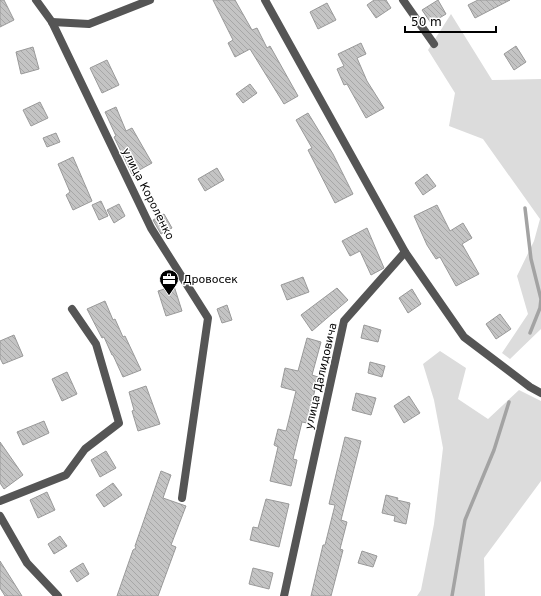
<svg xmlns="http://www.w3.org/2000/svg" width="541" height="596" viewBox="0 0 541 596" font-family="'DejaVu Sans',sans-serif">
  <defs>
    <pattern id="building-back-hatch" width="6" height="6" patternUnits="userSpaceOnUse"><rect width="6" height="6" fill="#c4c4c4"/><path d="M-1 5l2 2M0 0l6 6M5-1l2 2" fill="none" stroke="#a7a7a7"/></pattern>
  </defs>
  <rect width="100%" height="100%" fill="#fff"/>
  <g fill="#dcdcdc">
    <path d="M 451,14 L 492,80 L 541,79 L 541,329 L 510,359 L 502,353 L 528,314 L 517,276 L 534,241 L 540,219 L 483,139 L 449,126 L 455,93 L 428,50 Z"/>
    <path d="M 440,351 L 466,368 L 458,399 L 488,419 L 519,390 L 541,401 L 541,481 L 484,558 L 485,596 L 417,596 L 421,590 L 434,524 L 443,448 L 434,400 L 423,364 Z"/>
  </g>
  <g fill="none" stroke-linecap="round" stroke-linejoin="round">
    <g stroke="#a3a3a3" stroke-width="3.5">
      <path d="M 525,208 L 531,259 L 541,299 L 540,308 L 530,333"/>
      <path d="M 452,596 L 465,520 L 494,450 L 509,402"/>
    </g>
  </g>
  <g fill="url(#building-back-hatch)" stroke="#999">
    <path d="M 0,0 L 4,0 L 14,20 L 0,27 Z"/>
    <path d="M 213,0 L 235,0 L 252,30 L 257,28 L 267,48 L 270,46 L 298,96 L 284,104 L 250,49 L 235,57 L 228,43 L 233,40 Z"/>
    <path d="M 374,0 L 386,0 L 391,8 L 376,18 L 367,5 Z"/>
    <path d="M 438,0 L 446,14 L 431,23 L 422,10 Z"/>
    <path d="M 478,0 L 510,0 L 475,18 L 468,5 Z"/>
    <path d="M 327,3 L 336,20 L 318,29 L 310,12 Z"/>
    <path d="M 361,43 L 366,54 L 357,58 L 367,81 L 384,108 L 366,118 L 347,84 L 344,85 L 337,69 L 344,66 L 338,54 Z"/>
    <path d="M 516,46 L 526,62 L 514,70 L 504,54 Z"/>
    <path d="M 33,47 L 39,69 L 21,74 L 16,52 Z"/>
    <path d="M 107,60 L 119,85 L 102,93 L 90,68 Z"/>
    <path d="M 250,84 L 257,93 L 243,103 L 236,94 Z"/>
    <path d="M 40,102 L 48,118 L 31,126 L 23,110 Z"/>
    <path d="M 116,107 L 126,131 L 132,128 L 152,163 L 132,174 L 114,137 L 116,136 L 105,112 Z"/>
    <path d="M 308,113 L 333,154 L 353,194 L 335,203 L 308,150 L 312,148 L 296,120 Z"/>
    <path d="M 56,133 L 60,142 L 47,147 L 43,138 Z"/>
    <path d="M 73,157 L 92,201 L 73,210 L 66,195 L 70,192 L 58,164 Z"/>
    <path d="M 217,168 L 224,180 L 205,191 L 198,179 Z"/>
    <path d="M 427,174 L 436,186 L 423,195 L 415,183 Z"/>
    <path d="M 101,201 L 108,216 L 99,220 L 92,205 Z"/>
    <path d="M 119,204 L 125,216 L 114,223 L 107,210 Z"/>
    <path d="M 437,205 L 450,231 L 463,223 L 472,238 L 462,244 L 479,274 L 456,286 L 440,257 L 436,259 L 427,245 L 414,216 Z"/>
    <path d="M 164,214 L 172,228 L 161,234 L 153,220 Z"/>
    <path d="M 367,228 L 384,268 L 371,275 L 360,251 L 350,256 L 342,241 Z"/>
    <path d="M 303,277 L 309,292 L 287,300 L 281,285 Z"/>
    <path d="M 174,286 L 182,311 L 166,316 L 158,291 Z"/>
    <path d="M 337,288 L 348,300 L 312,331 L 301,315 Z"/>
    <path d="M 412,289 L 421,304 L 408,313 L 399,298 Z"/>
    <path d="M 105,301 L 113,320 L 115,319 L 123,337 L 125,336 L 141,370 L 123,377 L 113,355 L 112,355 L 104,337 L 102,338 L 87,309 Z"/>
    <path d="M 227,305 L 232,320 L 222,323 L 217,309 Z"/>
    <path d="M 500,314 L 511,329 L 496,339 L 486,324 Z"/>
    <path d="M 364,325 L 381,330 L 378,342 L 361,338 Z"/>
    <path d="M 14,335 L 23,356 L 3,364 L 0,358 L 0,341 Z"/>
    <path d="M 307,338 L 321,342 L 312,375 L 318,377 L 307,423 L 302,422 L 293,459 L 297,460 L 291,486 L 270,481 L 278,447 L 274,445 L 278,429 L 286,431 L 296,391 L 281,387 L 285,368 L 298,371 Z"/>
    <path d="M 370,362 L 385,366 L 382,377 L 368,373 Z"/>
    <path d="M 67,372 L 77,394 L 62,401 L 52,379 Z"/>
    <path d="M 146,386 L 160,424 L 138,431 L 132,411 L 134,410 L 129,392 Z"/>
    <path d="M 356,393 L 376,398 L 371,415 L 352,410 Z"/>
    <path d="M 409,396 L 420,413 L 404,423 L 394,406 Z"/>
    <path d="M 44,421 L 49,433 L 23,445 L 17,432 Z"/>
    <path d="M 345,437 L 361,441 L 341,520 L 347,522 L 340,549 L 343,550 L 331,596 L 311,596 L 323,545 L 325,545 L 335,505 L 329,504 Z"/>
    <path d="M 0,442 L 23,475 L 4,489 L 0,483 Z"/>
    <path d="M 106,451 L 116,468 L 100,477 L 91,460 Z"/>
    <path d="M 161,471 L 171,475 L 163,498 L 186,506 L 171,545 L 176,547 L 158,596 L 117,596 L 133,550 L 136,548 L 135,546 Z"/>
    <path d="M 113,483 L 122,495 L 104,507 L 96,495 Z"/>
    <path d="M 47,492 L 55,510 L 38,518 L 30,500 Z"/>
    <path d="M 386,495 L 398,498 L 397,500 L 410,503 L 406,524 L 394,521 L 395,516 L 382,513 Z"/>
    <path d="M 266,499 L 289,504 L 279,547 L 250,540 L 253,527 L 258,528 Z"/>
    <path d="M 60,536 L 67,546 L 54,554 L 48,544 Z"/>
    <path d="M 362,551 L 377,556 L 373,567 L 358,563 Z"/>
    <path d="M 0,561 L 12,580 L 22,596 L 5,596 L 0,588 Z"/>
    <path d="M 83,563 L 89,574 L 77,582 L 70,571 Z"/>
    <path d="M 253,568 L 273,573 L 269,589 L 249,584 Z"/>
  </g>
  <g fill="none" stroke-linecap="round" stroke-linejoin="round">
    <g stroke="#555" stroke-width="8">
      <path d="M 36,0 L 52,22 L 151,228 L 208,318 L 182,498"/>
      <path d="M 265,0 L 405,252 L 344,321 L 284,596"/>
      <path d="M 403,0 L 434,44"/>
      <path d="M 52,22 L 89,24 L 150,0"/>
      <path d="M 405,252 L 464,337 L 530,387 L 541,393"/>
      <path d="M 0,501 L 66,475 L 85,449 L 119,423 L 96,344 L 72,309"/>
      <path d="M 0,516 L 27,563 L 58,596"/>
    </g>
  </g>
  <defs>
    <symbol id="office-pin" viewBox="-11 -11 22 30"><path d="M0 17L-7.5 6A9.5 9.5 0 1 1 7.5 6Z" fill="#000" stroke="#fff"/><path d="M-6-3h4V-5.5h4V-3h4V5H-6ZM-1-4.5V-3h2v-1.5ZM-6 0V1H6V0Z" fill="#fff"/></symbol>
  </defs>
  <g fill-rule="evenodd">
    <use href="#office-pin" x="158" y="268" width="22" height="30"/>
  </g>
  <g text-anchor="middle" dominant-baseline="central" stroke-width="3" stroke-linejoin="round" paint-order="stroke">
    <g font-size="11" fill="#000" stroke="#fff">
      <text transform="translate(148 194) rotate(63)">улица Короленко</text>
      <text transform="translate(321 376) rotate(-77)">улица Далидовича</text>
    </g>
    <g font-size="11" fill="#000" stroke="#fff" text-anchor="start">
      <text x="183" y="279">Дровосек</text>
    </g>
  </g>
  <path d="M405 26v6h91v-6" fill="none" stroke="#000000" stroke-width="2"/>
  <text x="411" y="26" font-size="12" fill="#000000" stroke="#ffffff" stroke-width="3" paint-order="stroke">50 m</text>
</svg>
